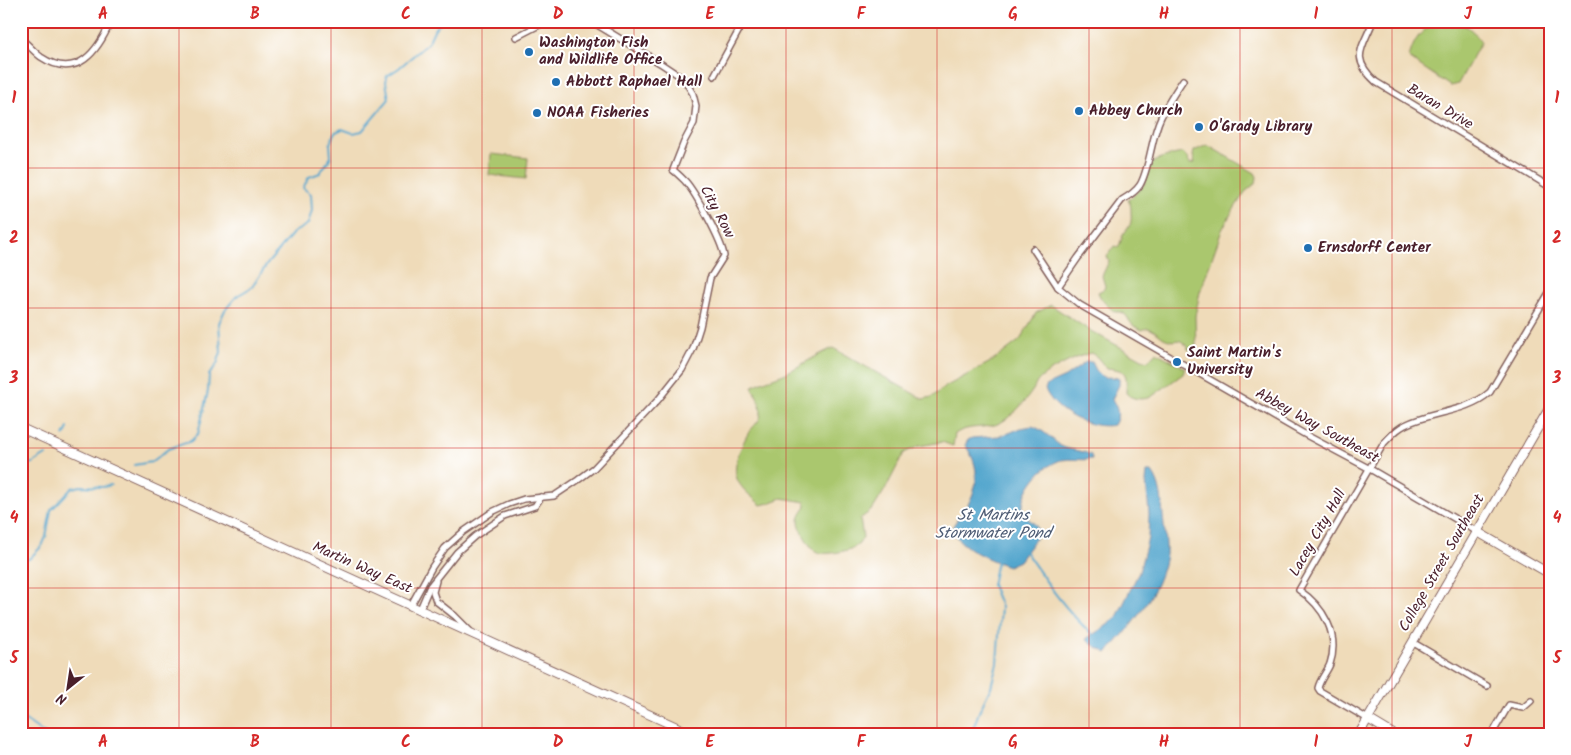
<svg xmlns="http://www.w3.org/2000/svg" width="1571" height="755" viewBox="0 0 1571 755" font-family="Kalam,sans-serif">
  <rect width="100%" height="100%" fill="#fff"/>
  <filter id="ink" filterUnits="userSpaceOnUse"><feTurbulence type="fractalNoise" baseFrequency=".02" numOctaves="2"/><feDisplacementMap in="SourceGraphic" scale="10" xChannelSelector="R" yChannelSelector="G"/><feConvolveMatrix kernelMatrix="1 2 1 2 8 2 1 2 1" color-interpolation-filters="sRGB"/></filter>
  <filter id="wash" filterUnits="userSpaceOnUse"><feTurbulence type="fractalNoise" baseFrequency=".0096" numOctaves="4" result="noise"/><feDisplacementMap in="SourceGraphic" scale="20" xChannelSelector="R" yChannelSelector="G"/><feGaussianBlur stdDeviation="1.12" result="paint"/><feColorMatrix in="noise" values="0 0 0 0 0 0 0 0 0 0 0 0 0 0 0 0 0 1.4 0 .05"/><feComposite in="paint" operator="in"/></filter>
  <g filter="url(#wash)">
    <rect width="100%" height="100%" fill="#efdbb9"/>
    <g fill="#aac76e" stroke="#7a734c">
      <path d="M 1445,21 C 1461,21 1473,28 1481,42 L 1458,84 L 1450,86 L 1409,58 C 1414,37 1424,26 1445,21 Z"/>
      <path d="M 1207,145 L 1255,173 L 1257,177 L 1256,183 L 1245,192 L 1229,217 L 1222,230 L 1200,292 L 1195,316 L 1196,347 L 1193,351 L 1189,350 C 1185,344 1181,338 1173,341 C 1169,340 1164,339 1161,336 C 1154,331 1150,326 1142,330 C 1140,329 1136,327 1134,326 C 1126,320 1129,311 1115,312 C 1108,306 1101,301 1098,292 L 1104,289 L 1105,286 L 1102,276 L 1109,261 L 1107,256 L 1114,246 L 1118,247 C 1121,243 1121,239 1123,235 C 1130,225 1132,225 1131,212 C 1131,207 1131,205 1128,200 C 1134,195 1141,190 1145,182 C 1147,177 1147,168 1152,164 C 1158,157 1173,155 1182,153 L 1187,157 L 1190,164 L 1195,163 L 1193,156 L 1194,151 Z"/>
      <path d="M 491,154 L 528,158 L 526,179 L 489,175 Z"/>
      <path d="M 1051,305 L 1089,330 L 1142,359 L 1148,361 L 1156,352 L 1185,368 L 1183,374 L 1151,397 C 1143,400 1132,400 1126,393 C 1127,372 1127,370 1106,368 L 1097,357 L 1091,353 C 1078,356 1047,371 1039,380 C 1036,382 1035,387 1033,390 C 1025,402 1013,416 1000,423 C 986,430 969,424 955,434 L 953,446 L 942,442 L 919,446 L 904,453 L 886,488 L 873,509 L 860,519 L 863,537 C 862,539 860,542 859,544 C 852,551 826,556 817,552 C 810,549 799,529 799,521 C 799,516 803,511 806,507 L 805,502 L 782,498 L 769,503 L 761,505 C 742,488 729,481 739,453 C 742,446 745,438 749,432 C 753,426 761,421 761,413 C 761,403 756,395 752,387 C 763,380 775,378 786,373 C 802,365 816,355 833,348 L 923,399 L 932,397 L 945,387 L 994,360 L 1020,340 L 1036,313 Z"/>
    </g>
    <g fill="#52a6cd" stroke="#4e627c">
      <path d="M 1086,362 L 1092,362 C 1094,366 1096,371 1099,374 C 1105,380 1113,375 1119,379 L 1119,385 L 1112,399 C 1118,409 1120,415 1114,425 C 1090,430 1054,412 1045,389 L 1047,385 L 1065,377 Z"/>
      <path d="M 1032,426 C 1044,430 1051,439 1061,446 C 1071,451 1082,450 1091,455 L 1092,459 C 1082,461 1071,458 1061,460 C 1055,462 1046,467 1041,472 C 1032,481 1019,500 1024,513 C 1028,523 1036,519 1039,534 L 1019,561 L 1008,566 C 987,559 963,549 951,530 C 954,523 959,517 964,511 C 979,488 981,467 965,445 L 968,440 L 972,438 L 999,436 L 1009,433 L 1021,428 Z"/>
      <path d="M 1147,472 L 1152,472 C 1161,484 1162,501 1163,516 C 1164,528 1167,542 1166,555 C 1160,593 1132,625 1107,653 L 1090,643 L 1086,639 L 1106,626 L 1117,617 L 1139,572 L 1148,538 L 1149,514 L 1146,481 Z"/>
    </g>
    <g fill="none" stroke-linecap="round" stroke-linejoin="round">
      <g stroke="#52a6cd" stroke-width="2">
        <path d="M 64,436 L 68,428"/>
        <path d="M 134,465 L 152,462 L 168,449 L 191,441 L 198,434 L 208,391 L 209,375 L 217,364 L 221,352 L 219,323 L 225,310 L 237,296 L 252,287 L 268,263 L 293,233 L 308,224 L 312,210 L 311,194 L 303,188 L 309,177 L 320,173 L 331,157 L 330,144 L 334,133 L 342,129 L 353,133 L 362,131 L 389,99 L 386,82 L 387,76 L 399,68 L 428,43 L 435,28 L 443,21"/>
        <path d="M 21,466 L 33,463 L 46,455"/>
        <path d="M 1025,551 C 1045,580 1065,610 1092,634"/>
        <path d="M 21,560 L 29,559 L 42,546 L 46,537 L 51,510 L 72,488 L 81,486 L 103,487 L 111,485"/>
        <path d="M 21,717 L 45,734"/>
        <path d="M 971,734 L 979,712 L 991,687 L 997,663 L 1001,607 L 992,585 L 997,561"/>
      </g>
    </g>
  </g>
  <g filter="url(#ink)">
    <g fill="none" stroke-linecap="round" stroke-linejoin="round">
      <defs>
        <g id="street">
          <path d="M 1373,21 C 1363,48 1349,57 1376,82 L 1550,187"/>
          <path d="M 516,37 L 547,21"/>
          <path d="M 21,39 C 28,44 34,52 41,57 C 77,81 98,51 111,21"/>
          <path d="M 714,76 L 744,21"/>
          <path d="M 1033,249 L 1058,287 L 1080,305 L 1306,435 L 1370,469 L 1476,531"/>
          <path d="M 1058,287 L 1078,258 L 1122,200 C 1129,196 1136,191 1140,185 C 1150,168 1151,137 1161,117 C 1167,104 1175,92 1183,80"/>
          <path d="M 436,581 L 433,592 L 436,601 L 455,616 L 470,631"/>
          <path d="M 411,605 L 432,567 L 445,548 L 463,532 L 492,512 L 509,504 L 524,499 L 554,496 L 578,480 L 594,468 L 658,400 L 682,370 L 693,349 L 700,327 L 710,278 L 724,256 C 722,241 695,192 685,181 C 681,177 677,173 673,170 L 684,142 L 694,123 L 696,106 L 693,94 L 684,79 L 660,63 L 591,21"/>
          <path d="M 420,609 L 430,586 L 457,552 L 475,536 L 505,516 L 535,506 L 541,497"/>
          <path d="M 1412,642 L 1487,686"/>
          <path d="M 1368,719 L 1320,691 L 1318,688 C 1320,679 1327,672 1330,664 C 1340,634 1323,606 1299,590 L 1384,443 C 1391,436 1396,429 1405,425 C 1432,411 1466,413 1490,392 L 1550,291"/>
          <path d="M 1492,734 L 1509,705 L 1523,708 L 1531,701"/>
        </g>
        <g id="secondary">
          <path d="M 1476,531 L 1550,574"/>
          <path d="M 1368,719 L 1393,734"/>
        </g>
        <g id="primary">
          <path d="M 21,428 L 692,734"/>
          <path d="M 1359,734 L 1550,407"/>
        </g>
      </defs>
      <use href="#street" stroke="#84615d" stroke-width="8"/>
      <use href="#secondary" stroke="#84615d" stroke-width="10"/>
      <use href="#primary" stroke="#84615d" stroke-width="10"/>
      <use href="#street" stroke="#fff" stroke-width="5"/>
      <use href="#secondary" stroke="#fff" stroke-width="8"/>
      <use href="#primary" stroke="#fff" stroke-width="8"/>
    </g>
  </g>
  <path fill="none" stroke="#d62828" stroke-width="1" stroke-opacity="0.55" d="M 179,21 L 179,734M 331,21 L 331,734M 482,21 L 482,734M 634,21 L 634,734M 786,21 L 786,734M 937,21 L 937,734M 1089,21 L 1089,734M 1240,21 L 1240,734M 1392,21 L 1392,734M 21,168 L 1550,168M 21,308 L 1550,308M 21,448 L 1550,448M 21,588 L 1550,588"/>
  <g fill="#1f6fb2" stroke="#fff" stroke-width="2">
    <circle cx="529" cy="52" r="5"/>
    <circle cx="556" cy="82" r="5"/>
    <circle cx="1079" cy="111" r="5"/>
    <circle cx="537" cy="113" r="5"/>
    <circle cx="1199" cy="127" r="5"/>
    <circle cx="1308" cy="248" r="5"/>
    <circle cx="1177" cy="362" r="5"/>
  </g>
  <g text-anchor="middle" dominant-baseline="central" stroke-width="4" stroke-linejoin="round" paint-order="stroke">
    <g font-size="15" font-weight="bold" fill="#4a1f2b" stroke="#fff" text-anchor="start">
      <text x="539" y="43">Washington Fish<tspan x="539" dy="17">and Wildlife Office</tspan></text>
      <text x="566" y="82">Abbott Raphael Hall</text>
      <text x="1089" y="111">Abbey Church</text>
      <text x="547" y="113">NOAA Fisheries</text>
      <text x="1209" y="127">O'Grady Library</text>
      <text x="1318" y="248">Ernsdorff Center</text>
      <text x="1187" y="353">Saint Martin's<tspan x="1187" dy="17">University</tspan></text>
    </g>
    <g font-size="15" fill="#4a1f2b" stroke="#fff">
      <text transform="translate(1440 107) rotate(31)">Baran Drive</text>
      <text transform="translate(717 212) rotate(62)">City Row</text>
      <text transform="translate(1317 426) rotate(29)">Abbey Way Southeast</text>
      <text transform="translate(1318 533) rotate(-60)">Lacey City Hall</text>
      <text transform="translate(1442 563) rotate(-60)">College Street Southeast</text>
      <text transform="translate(362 568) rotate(24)">Martin Way East</text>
    </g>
    <g font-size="16" font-style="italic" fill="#4e5c74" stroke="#fff">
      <text x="993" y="515">St Martins<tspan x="993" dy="18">Stormwater Pond</tspan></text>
    </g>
  </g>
  <rect width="1571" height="755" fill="none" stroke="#fff" stroke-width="55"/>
  <g transform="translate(68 688) rotate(210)" stroke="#ffffff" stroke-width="4" paint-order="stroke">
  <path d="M0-4L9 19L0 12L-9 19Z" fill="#4a1f2b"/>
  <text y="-8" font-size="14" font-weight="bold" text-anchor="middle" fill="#4a1f2b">N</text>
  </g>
  <rect x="28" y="28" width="1516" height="700" fill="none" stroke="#d62828" stroke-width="2"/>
  <g font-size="16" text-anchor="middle" font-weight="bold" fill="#d62828">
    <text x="103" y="19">A</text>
    <text x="255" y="19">B</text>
    <text x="406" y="19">C</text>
    <text x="558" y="19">D</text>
    <text x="710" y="19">E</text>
    <text x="861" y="19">F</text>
    <text x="1013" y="19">G</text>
    <text x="1164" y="19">H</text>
    <text x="1316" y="19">I</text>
    <text x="1468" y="19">J</text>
    <text x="14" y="103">1</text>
    <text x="1557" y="103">1</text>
    <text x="14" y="243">2</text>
    <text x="1557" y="243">2</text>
    <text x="14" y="383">3</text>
    <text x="1557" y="383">3</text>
    <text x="14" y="523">4</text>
    <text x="1557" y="523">4</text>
    <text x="14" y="663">5</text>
    <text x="1557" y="663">5</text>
    <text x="103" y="747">A</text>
    <text x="255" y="747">B</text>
    <text x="406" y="747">C</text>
    <text x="558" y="747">D</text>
    <text x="710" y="747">E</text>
    <text x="861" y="747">F</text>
    <text x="1013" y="747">G</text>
    <text x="1164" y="747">H</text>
    <text x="1316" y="747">I</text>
    <text x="1468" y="747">J</text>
  </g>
</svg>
